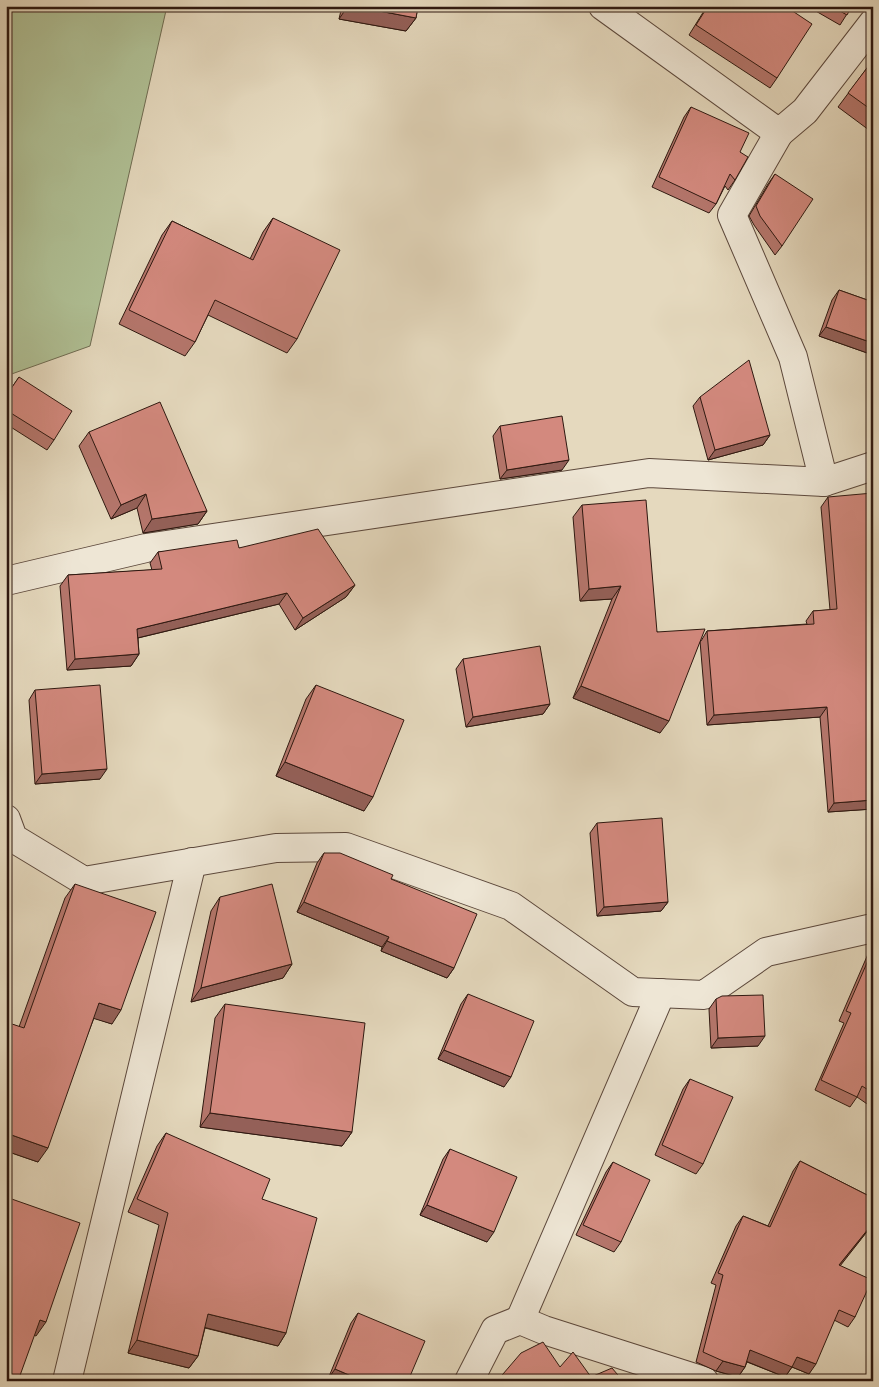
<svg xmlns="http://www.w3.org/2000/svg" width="879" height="1387" viewBox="0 0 879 1387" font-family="'IM FELL Double Pica',serif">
  <rect width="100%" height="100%" fill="#e5d9be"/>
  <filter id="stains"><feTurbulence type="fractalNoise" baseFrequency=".004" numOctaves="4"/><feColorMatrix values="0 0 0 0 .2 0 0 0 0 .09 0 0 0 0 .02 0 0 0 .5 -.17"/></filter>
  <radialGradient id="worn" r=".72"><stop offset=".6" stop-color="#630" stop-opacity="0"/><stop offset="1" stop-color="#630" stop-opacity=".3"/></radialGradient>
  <path fill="#b0c095" stroke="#6f6c52" d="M 6,6 L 167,6 L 90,346 L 6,376 Z"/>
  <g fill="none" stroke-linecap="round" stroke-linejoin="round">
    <defs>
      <g id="minor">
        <path d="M 603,6 L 779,133 L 805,111 L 873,23"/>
        <path d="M 779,133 L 732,215 L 793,357 L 824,482"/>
        <path d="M 6,581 L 146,548 L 649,473 L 824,482 L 873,466"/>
        <path d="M 6,819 L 13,838 L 84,881 L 276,848 L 346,847 L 511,906 L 633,992 L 704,995 L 766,952 L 873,928"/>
        <path d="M 520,1320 L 661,993"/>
        <path d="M 67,1381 L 192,862"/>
        <path d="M 469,1381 L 495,1330 L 520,1320 L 544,1330 L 704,1381"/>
      </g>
    </defs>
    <use href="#minor" stroke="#5c483c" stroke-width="30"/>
    <use href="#minor" stroke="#eee6d5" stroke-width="28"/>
  </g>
  <g fill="#b5766c" stroke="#2e1810">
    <path d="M 342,6 L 418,6 L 416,18 L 406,31 L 339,19 Z"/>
    <path d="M 707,6 L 785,6 L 777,78 L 770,88 L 689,35 Z"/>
    <path d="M 807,6 L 852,6 L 840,25 Z"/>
    <path d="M 873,60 L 873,133 L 838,107 Z"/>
    <path d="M 691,107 L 740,152 L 735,180 L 728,190 L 725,186 L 716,204 L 709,213 L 652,187 L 684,117 Z"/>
    <path d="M 775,174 L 782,246 L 775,255 L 754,225 L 749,216 L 768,184 Z"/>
    <path d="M 273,218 L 297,339 L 287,353 L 208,315 L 195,342 L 185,356 L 119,324 L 162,235 L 172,221 L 250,259 L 263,232 Z"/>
    <path d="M 839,290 L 873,302 L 873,355 L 819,336 L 832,300 Z"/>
    <path d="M 19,377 L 54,440 L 47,450 L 6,424 L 6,396 Z"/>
    <path d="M 700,397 L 770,435 L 763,445 L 708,460 L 693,406 Z"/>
    <path d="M 500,426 L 562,470 L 500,479 L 493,436 Z"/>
    <path d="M 89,432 L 207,511 L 198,524 L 143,533 L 137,508 L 111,519 L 79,446 Z"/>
    <path d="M 828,497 L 873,809 L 828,812 L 820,717 L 707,725 L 700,641 L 660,733 L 573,698 L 612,599 L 580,601 L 573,517 L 582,505 L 657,632 L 701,641 L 707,631 L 807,624 L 806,621 L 813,611 L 830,610 L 821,507 Z"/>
    <path d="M 239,548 L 355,585 L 346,597 L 295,630 L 279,604 L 138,638 L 139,654 L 131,666 L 67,670 L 60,586 L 68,575 L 152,570 L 150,563 L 158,552 Z"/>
    <path d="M 463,659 L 550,704 L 543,714 L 466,727 L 456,669 Z"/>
    <path d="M 316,685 L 364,811 L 276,776 L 306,699 Z"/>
    <path d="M 35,690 L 100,779 L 35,784 L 29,700 Z"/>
    <path d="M 597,823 L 668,902 L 661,911 L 597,916 L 590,833 Z"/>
    <path d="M 324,853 L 391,879 L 454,968 L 447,978 L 381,951 L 382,947 L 297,912 L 317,863 Z"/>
    <path d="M 75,884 L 112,1024 L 94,1018 L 38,1162 L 6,1151 L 6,1022 L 19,1027 L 65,898 Z"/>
    <path d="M 220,897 L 292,964 L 283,978 L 191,1002 L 211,911 Z"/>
    <path d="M 873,948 L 873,1108 L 857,1097 L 850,1107 L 815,1090 L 844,1023 L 839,1021 L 868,954 Z"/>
    <path d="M 468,994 L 504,1087 L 438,1059 L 461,1004 Z"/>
    <path d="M 716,999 L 758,1046 L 711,1048 L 709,1009 Z"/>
    <path d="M 225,1004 L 352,1132 L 342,1146 L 200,1127 L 215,1018 Z"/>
    <path d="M 690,1079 L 703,1164 L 696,1174 L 655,1155 L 683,1089 Z"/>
    <path d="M 166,1133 L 262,1199 L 286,1333 L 278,1346 L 205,1328 L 198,1356 L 189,1368 L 128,1353 L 159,1225 L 128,1212 L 157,1146 Z"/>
    <path d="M 450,1149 L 487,1242 L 420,1215 L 443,1159 Z"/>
    <path d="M 800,1161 L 873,1198 L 873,1224 L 840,1265 L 855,1317 L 848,1327 L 834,1320 L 809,1374 L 792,1367 L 785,1377 L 747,1362 L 745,1367 L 738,1377 L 716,1371 L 696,1362 L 716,1285 L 711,1283 L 736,1226 L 743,1216 L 768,1226 L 793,1171 Z"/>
    <path d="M 613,1162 L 621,1242 L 614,1252 L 576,1235 L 606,1172 Z"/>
    <path d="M 358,1313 L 408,1381 L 332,1381 L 328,1379 L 351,1323 Z"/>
  </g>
  <g fill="#946058" stroke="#2e1810">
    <path d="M 348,6 L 353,6 L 416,18 L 406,31 L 339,19 Z"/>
    <path d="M 826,327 L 873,343 L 873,355 L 819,336 Z"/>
    <path d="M 770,435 L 763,445 L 708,460 L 715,450 Z"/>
    <path d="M 569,460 L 562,470 L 500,479 L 507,470 Z"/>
    <path d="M 146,494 L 137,508 L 111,519 L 121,505 Z"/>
    <path d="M 207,511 L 198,524 L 143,533 L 152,519 Z"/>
    <path d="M 355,585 L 346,597 L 295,630 L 303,618 Z"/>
    <path d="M 621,586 L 612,599 L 580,601 L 589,589 Z"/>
    <path d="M 287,593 L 279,604 L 129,640 L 137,629 Z"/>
    <path d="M 139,654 L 131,666 L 67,670 L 75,659 Z"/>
    <path d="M 581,686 L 669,721 L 660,733 L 573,698 Z"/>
    <path d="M 550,704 L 543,714 L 466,727 L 473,717 Z"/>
    <path d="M 827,707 L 820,717 L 707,725 L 714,715 Z"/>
    <path d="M 285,762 L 373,797 L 364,811 L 276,776 Z"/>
    <path d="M 107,769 L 100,779 L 35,784 L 42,774 Z"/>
    <path d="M 873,800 L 873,809 L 828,812 L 834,803 Z"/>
    <path d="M 304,902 L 389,937 L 382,947 L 297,912 Z"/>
    <path d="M 668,902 L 661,911 L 597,916 L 604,907 Z"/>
    <path d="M 387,941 L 454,968 L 447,978 L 381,951 Z"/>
    <path d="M 292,964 L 283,978 L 191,1002 L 201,988 Z"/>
    <path d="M 99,1003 L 121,1010 L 112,1024 L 89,1017 Z"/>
    <path d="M 765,1036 L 758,1046 L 711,1048 L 718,1038 Z"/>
    <path d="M 444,1050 L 511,1077 L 504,1087 L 438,1059 Z"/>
    <path d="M 210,1113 L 352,1132 L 342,1146 L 200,1127 Z"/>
    <path d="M 6,1133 L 48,1148 L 38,1162 L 6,1151 Z"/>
    <path d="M 427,1205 L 494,1232 L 487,1242 L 420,1215 Z"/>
    <path d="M 873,1223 L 873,1224 L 833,1275 L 839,1265 Z"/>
    <path d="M 208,1314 L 286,1333 L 278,1346 L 199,1326 Z"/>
    <path d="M 40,1320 L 46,1322 L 36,1336 L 30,1334 Z"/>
    <path d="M 137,1340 L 198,1356 L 189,1368 L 128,1353 Z"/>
    <path d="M 750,1350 L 797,1357 L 816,1364 L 809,1374 L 792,1367 L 785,1377 L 743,1360 Z"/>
    <path d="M 723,1361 L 745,1367 L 738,1377 L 716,1371 Z"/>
    <path d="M 335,1369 L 363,1381 L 332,1381 L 328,1379 Z"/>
  </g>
  <g fill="#d3897e" stroke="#2e1810">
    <path d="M 353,6 L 418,6 L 416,18 Z"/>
    <path d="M 708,6 L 785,6 L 812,24 L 777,78 L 696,25 Z"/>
    <path d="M 831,6 L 852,6 L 847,15 Z"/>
    <path d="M 873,60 L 873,111 L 848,93 Z"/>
    <path d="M 691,107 L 749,133 L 740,152 L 748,157 L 735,180 L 730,174 L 716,204 L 659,177 Z"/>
    <path d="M 775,174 L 813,199 L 782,246 L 760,216 L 756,206 Z"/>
    <path d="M 273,218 L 340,250 L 297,339 L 215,300 L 195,342 L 129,310 L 172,221 L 253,260 Z"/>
    <path d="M 839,290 L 873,302 L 873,343 L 826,327 Z"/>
    <path d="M 749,360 L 770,435 L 715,450 L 700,397 Z"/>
    <path d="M 19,377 L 72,411 L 54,440 L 6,410 L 6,396 Z"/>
    <path d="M 160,402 L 207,511 L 152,519 L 146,494 L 121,505 L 89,432 Z"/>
    <path d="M 562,416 L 569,460 L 507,470 L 500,426 Z"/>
    <path d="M 873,493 L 873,800 L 834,803 L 827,707 L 714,715 L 707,631 L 814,624 L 813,611 L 837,609 L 828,497 Z"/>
    <path d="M 646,500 L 657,632 L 705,629 L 669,721 L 581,686 L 621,586 L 589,589 L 582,505 Z"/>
    <path d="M 318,529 L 355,585 L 303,618 L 287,593 L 137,629 L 139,654 L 75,659 L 68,575 L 162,569 L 158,552 L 237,540 L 239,548 Z"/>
    <path d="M 540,646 L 550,704 L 473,717 L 463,659 Z"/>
    <path d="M 100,685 L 107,769 L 42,774 L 35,690 Z"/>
    <path d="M 316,685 L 404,720 L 373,797 L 285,762 Z"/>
    <path d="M 662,818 L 668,902 L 604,907 L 597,823 Z"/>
    <path d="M 324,853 L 340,853 L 393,875 L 391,879 L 477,914 L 454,968 L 387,941 L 389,937 L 304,902 Z"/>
    <path d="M 75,884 L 156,912 L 121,1010 L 99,1003 L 48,1148 L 6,1133 L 6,1022 L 24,1028 Z"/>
    <path d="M 272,884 L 292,964 L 201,988 L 220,897 Z"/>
    <path d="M 873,949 L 873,1093 L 862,1086 L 857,1097 L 821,1080 L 851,1013 L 846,1011 Z"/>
    <path d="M 468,994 L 534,1021 L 511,1077 L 444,1050 Z"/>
    <path d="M 763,995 L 765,1036 L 718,1038 L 716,999 L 722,996 Z"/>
    <path d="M 225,1004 L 365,1023 L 352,1132 L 210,1113 Z"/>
    <path d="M 690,1079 L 733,1097 L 703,1164 L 662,1145 Z"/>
    <path d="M 166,1133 L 270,1179 L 262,1199 L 317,1218 L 286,1333 L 208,1314 L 198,1356 L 137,1340 L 168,1213 L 137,1199 Z"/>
    <path d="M 450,1149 L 517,1177 L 494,1232 L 427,1205 Z"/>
    <path d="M 800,1161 L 873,1198 L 873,1223 L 839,1265 L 872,1280 L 855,1317 L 839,1310 L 816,1364 L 797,1357 L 792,1367 L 750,1350 L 745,1367 L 723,1361 L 703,1352 L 723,1275 L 718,1273 L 743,1216 L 770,1227 Z"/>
    <path d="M 613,1162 L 650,1180 L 621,1242 L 583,1225 Z"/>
    <path d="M 6,1197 L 80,1223 L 46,1322 L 40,1320 L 18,1381 L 6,1381 Z"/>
    <path d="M 358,1313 L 425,1341 L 408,1381 L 363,1381 L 335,1369 Z"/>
    <path d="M 543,1342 L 560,1367 L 573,1352 L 591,1377 L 612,1368 L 623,1381 L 497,1381 L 521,1353 Z"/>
  </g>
  <rect width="879" height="1387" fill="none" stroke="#e5d9be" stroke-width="25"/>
  <rect x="8" y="8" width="864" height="1372" fill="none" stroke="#2e1810" stroke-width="2.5"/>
  <rect x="12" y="12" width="854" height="1362" fill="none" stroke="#2e1810"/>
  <rect width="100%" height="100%" filter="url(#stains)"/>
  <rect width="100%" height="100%" fill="url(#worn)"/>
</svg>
